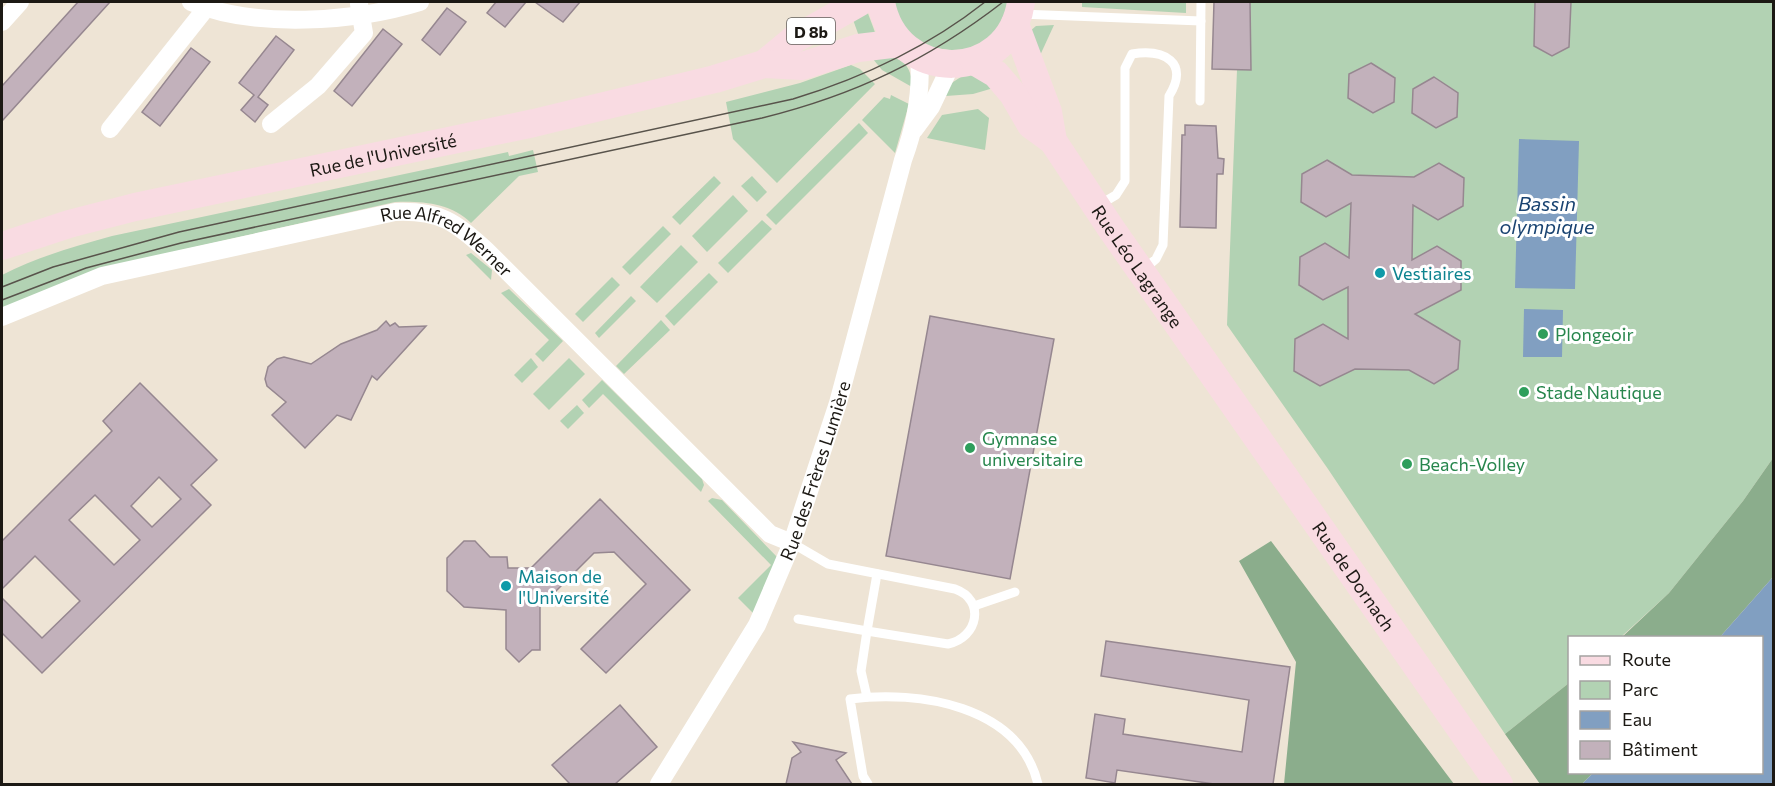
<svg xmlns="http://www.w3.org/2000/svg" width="1775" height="786" viewBox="0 0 1775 786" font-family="Commissioner,sans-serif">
  <rect width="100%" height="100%" fill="#eee4d5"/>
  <g fill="#b2d2b3">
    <path d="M 889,2 L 1012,2 L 1007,21 L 970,53 L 915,45 Z"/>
    <path d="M 1082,2 L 1186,2 L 1186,13 L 1082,7 Z"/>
    <path d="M 1214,2 L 1773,2 L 1773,458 L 1743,501 L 1669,593 L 1621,637 L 1570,638 L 1569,683 L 1505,734 L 1328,469 L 1227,325 L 1237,70 L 1212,69 Z"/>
    <path d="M 866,8 L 876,35 L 860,39 L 852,17 Z"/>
    <path d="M 1054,25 L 1037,62 L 1029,32 L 1036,26 Z"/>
    <path d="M 868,53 C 893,56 912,57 912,87 L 882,70 Z"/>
    <path d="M 851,65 L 860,69 L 875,84 L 777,183 L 733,139 L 726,102 L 800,83 Z"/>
    <path d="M 964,75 L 973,75 L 997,87 L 973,94 L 946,96 L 950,84 Z"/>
    <path d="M 891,95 L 909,104 L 895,153 L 862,120 L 884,97 L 890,99 Z"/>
    <path d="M 978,109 L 989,118 L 985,150 L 927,138 L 942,115 Z"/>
    <path d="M 859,123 L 868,133 L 776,225 L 766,215 Z"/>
    <path d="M 533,150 L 538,172 L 519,176 L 471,223 C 451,203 422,201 395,202 L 133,261 L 2,310 L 2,275 C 37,257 73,247 112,236 L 508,152 L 509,156 Z"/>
    <path d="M 714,176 L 721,183 L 680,225 L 672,217 Z"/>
    <path d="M 752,176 L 767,192 L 757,202 L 741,186 Z"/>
    <path d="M 733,195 L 748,211 L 707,252 L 692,236 Z"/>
    <path d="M 762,220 L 772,229 L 728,273 L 718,263 Z"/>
    <path d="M 663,226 L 671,234 L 630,275 L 622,267 Z"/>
    <path d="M 681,245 L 698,262 L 657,303 L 640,287 Z"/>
    <path d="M 471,253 L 492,270 L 491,280 L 466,255 Z"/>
    <path d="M 709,273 L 718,282 L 674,326 L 665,316 Z"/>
    <path d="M 612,277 L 620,285 L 583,322 L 575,314 Z"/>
    <path d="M 509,289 L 563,341 L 543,362 L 535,354 L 549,340 L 501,293 Z"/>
    <path d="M 631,296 L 636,301 L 599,338 L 595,333 Z"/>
    <path d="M 661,320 L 670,330 L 624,374 L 616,366 Z"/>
    <path d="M 531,358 L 538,367 L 522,383 L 514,375 Z"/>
    <path d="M 569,358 L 585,374 L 549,410 L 533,394 Z"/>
    <path d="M 602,380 L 702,479 L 704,485 L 701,492 L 603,394 L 589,408 L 582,400 Z"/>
    <path d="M 577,405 L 584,413 L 568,429 L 560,421 Z"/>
    <path d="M 712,498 L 722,500 L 777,557 L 756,616 L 738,598 L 771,565 L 708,501 Z"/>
  </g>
  <g fill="#8bad8c">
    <path d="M 1773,458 L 1773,577 L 1720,637 L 1621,638 L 1669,593 L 1743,501 Z"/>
    <path d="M 1271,541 L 1454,784 L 1284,784 L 1296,662 L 1239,561 Z"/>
    <path d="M 1569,683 L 1570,772 L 1593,773 L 1582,784 L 1540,784 L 1505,734 Z"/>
  </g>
  <g fill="#819fc1">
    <path d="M 1519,139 L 1579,141 L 1575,289 L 1515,288 Z"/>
    <path d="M 1524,309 L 1563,310 L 1562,357 L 1523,357 Z"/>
    <path d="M 1773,577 L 1773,784 L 1582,784 L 1593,773 L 1762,772 L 1762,638 L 1720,637 Z"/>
  </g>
  <g fill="#c2b1bb" stroke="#968790" stroke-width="1.5" fill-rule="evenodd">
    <path d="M 78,2 L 110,2 L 2,121 L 2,86 Z"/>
    <path d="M 496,2 L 526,2 L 505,27 L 487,13 Z"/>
    <path d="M 535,2 L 580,2 L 563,22 Z"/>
    <path d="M 1214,2 L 1250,2 L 1251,70 L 1212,69 Z"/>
    <path d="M 1535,2 L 1571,2 L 1569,47 L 1552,56 L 1534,46 Z"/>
    <path d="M 447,8 L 466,22 L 440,55 L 422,40 Z"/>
    <path d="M 383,29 L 402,44 L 352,106 L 334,91 Z"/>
    <path d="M 276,36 L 294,50 L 258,97 L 268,105 L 255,122 L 241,110 L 254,95 L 239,83 Z"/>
    <path d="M 191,48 L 210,62 L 160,126 L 142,112 Z"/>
    <path d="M 1371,63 L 1395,78 L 1394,102 L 1373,113 L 1348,98 L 1349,74 Z"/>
    <path d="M 1434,77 L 1458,93 L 1457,117 L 1436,128 L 1412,113 L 1413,89 Z"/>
    <path d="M 1185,125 L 1216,126 L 1218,158 L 1224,159 L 1223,174 L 1217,174 L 1216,228 L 1180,227 L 1182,135 L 1185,135 Z"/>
    <path d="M 1327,160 L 1352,175 L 1414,177 L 1439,163 L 1464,178 L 1463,206 L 1438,220 L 1413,205 L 1412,260 L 1437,246 L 1461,261 L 1461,290 L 1415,314 L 1460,341 L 1458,369 L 1434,384 L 1409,370 L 1355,369 L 1320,386 L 1294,371 L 1295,339 L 1323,324 L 1348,339 L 1348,287 L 1323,300 L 1299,285 L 1300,257 L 1325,243 L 1349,258 L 1351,203 L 1326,217 L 1301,202 L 1302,174 Z"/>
    <path d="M 930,316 L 1054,339 L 1010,579 L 886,556 Z"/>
    <path d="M 386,321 L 390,326 L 395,323 L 399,327 L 426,326 L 377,380 L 372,376 L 351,420 L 337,415 L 305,448 L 272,415 L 286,402 L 267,386 L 265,379 L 268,367 L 277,359 L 284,357 L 311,364 L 341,344 L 377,330 Z"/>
    <path d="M 140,383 L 217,460 L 191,485 L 211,505 L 42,673 L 2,633 L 2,598 L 42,638 L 80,601 L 35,556 L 2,589 L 2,541 L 112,431 L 103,421 ZM 159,477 L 181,499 L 152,527 L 131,506 ZM 95,495 L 140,540 L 114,565 L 69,520 Z"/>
    <path d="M 600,499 L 690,590 L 606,673 L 581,649 L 646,584 L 614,552 L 594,553 L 540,607 L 540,650 L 532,650 L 519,662 L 506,649 L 506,610 L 464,607 L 447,591 L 447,558 L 464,541 L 475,541 L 490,557 L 507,557 L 508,568 L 531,568 Z"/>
    <path d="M 1106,641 L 1290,667 L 1273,784 L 1214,784 L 1117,770 L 1115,783 L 1086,778 L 1095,714 L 1125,719 L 1123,734 L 1242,752 L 1249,700 L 1101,676 Z"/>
    <path d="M 620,705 L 657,747 L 615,784 L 570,784 L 552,765 Z"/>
    <path d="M 793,742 L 846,753 L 836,760 L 852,784 L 786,784 L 792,758 L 801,752 Z"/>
  </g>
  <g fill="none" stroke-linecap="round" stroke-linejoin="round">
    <g stroke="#fff" stroke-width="9">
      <path d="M 1020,14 L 1201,21"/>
      <path d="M 1200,101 L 1201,2"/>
      <path d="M 1099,205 L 1116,195 L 1125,181 L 1125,68 L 1132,54 C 1164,49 1190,62 1169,96 L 1163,245 L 1156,259 L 1144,269"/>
      <path d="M 792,543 L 828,564 L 955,589 C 986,600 978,638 948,644 L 867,631 L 861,671 L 867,697"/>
      <path d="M 974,606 L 1015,592"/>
      <path d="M 798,619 L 867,631 L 877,574"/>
      <path d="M 868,784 L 863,776 L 850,699 C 918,690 1019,705 1038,784"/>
    </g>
    <g stroke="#fff" stroke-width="18">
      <path d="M 191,2 C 254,29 356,22 420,2"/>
      <path d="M 2,22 L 20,2"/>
      <path d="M 271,124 L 318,86 L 364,33 L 359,4"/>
      <path d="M 110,129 L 211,2"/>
      <path d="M 914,130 L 931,107 L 951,65"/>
      <path id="s1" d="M 2,317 L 102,276 L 395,212 C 439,210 456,222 487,251 L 770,534 L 792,543"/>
      <path id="s2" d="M 659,784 L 757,625 L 792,543 L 838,403 L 903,160 C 915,127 922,92 919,57"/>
    </g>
    <g stroke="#f9dbe2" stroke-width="28">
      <path d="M 881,2 C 896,85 1009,84 1021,2"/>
      <path d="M 1015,24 L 1048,112 L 1053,141"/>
      <path id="s3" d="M 974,61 L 996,74 L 1013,94 L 1031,125 L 1053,141 L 1110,227 L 1499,784"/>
      <path d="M 764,64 L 793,40 L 860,2"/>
      <path id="s4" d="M 2,246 L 69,224 L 135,207 L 534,123 L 715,79 L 764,64 L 802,66 L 858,48 L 900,43"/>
    </g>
    <g stroke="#58534b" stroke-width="1.5">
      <path d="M 2,287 L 53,267 L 179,232 L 793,99 C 862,78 928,47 985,2"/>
      <path d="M 2,300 L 86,268 L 181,243 L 762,118 C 855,95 928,60 1003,2"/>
    </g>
  </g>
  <g fill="#0f9aa8" stroke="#fff" stroke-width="2">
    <circle cx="1380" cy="273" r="6"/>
    <circle cx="506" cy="586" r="6"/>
  </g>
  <g fill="#2e9e5b" stroke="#fff" stroke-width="2">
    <circle cx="1543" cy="334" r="6"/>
    <circle cx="1524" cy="392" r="6"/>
    <circle cx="970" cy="448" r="6"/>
    <circle cx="1407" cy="464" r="6"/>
  </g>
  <g text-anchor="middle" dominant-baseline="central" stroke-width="6" stroke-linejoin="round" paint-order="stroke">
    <rect fill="#fff" stroke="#605e5a" stroke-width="1.5" x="787" y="18" width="48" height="26" rx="4.5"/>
    <g font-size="16" font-weight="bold" fill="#1c1914">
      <text x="811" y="31">D 8b</text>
    </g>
    <g font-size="18" fill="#1c1914" stroke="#fff">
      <text stroke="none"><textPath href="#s4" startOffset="392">Rue de l'Université</textPath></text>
      <text stroke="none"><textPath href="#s1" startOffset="468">Rue Alfred Werner</textPath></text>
      <text stroke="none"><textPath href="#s3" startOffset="266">Rue Léo Lagrange</textPath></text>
      <text stroke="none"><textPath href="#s2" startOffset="352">Rue des Frères Lumière</textPath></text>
      <text stroke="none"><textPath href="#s3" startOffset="644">Rue de Dornach</textPath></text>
    </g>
    <g font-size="18" fill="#0d838f" stroke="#fff" text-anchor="start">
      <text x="1392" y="273">Vestiaires</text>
      <text x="518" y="576">Maison de<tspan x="518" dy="21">l'Université</tspan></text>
    </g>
    <g font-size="18" fill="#27864d" stroke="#fff" text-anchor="start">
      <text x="1555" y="334">Plongeoir</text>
      <text x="1536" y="392">Stade Nautique</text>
      <text x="982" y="438">Gymnase<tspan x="982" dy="21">universitaire</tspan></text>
      <text x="1419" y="464">Beach-Volley</text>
    </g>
    <g font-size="20" font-style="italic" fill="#194371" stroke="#fff">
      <text x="1547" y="203">Bassin<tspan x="1547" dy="23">olympique</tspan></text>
    </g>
  </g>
  <rect width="1775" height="786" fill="none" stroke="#1c1914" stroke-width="6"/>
  <rect x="1568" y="636" width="195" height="138" fill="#ffffff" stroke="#a4a3a1" stroke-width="1.5"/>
  <rect x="1580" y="656" width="30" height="9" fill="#f9dbe2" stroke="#a4a3a1" stroke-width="1.5"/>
  <text x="1622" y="666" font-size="18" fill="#1c1914">Route</text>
  <rect x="1580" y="681" width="30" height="18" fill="#b2d2b3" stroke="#a4a3a1" stroke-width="1.5"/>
  <text x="1622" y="696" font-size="18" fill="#1c1914">Parc</text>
  <rect x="1580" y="711" width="30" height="18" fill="#819fc1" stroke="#a4a3a1" stroke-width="1.5"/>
  <text x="1622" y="726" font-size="18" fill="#1c1914">Eau</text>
  <rect x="1580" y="741" width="30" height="18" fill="#c2b1bb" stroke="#a4a3a1" stroke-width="1.5"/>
  <text x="1622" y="756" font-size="18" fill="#1c1914">Bâtiment</text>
</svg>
